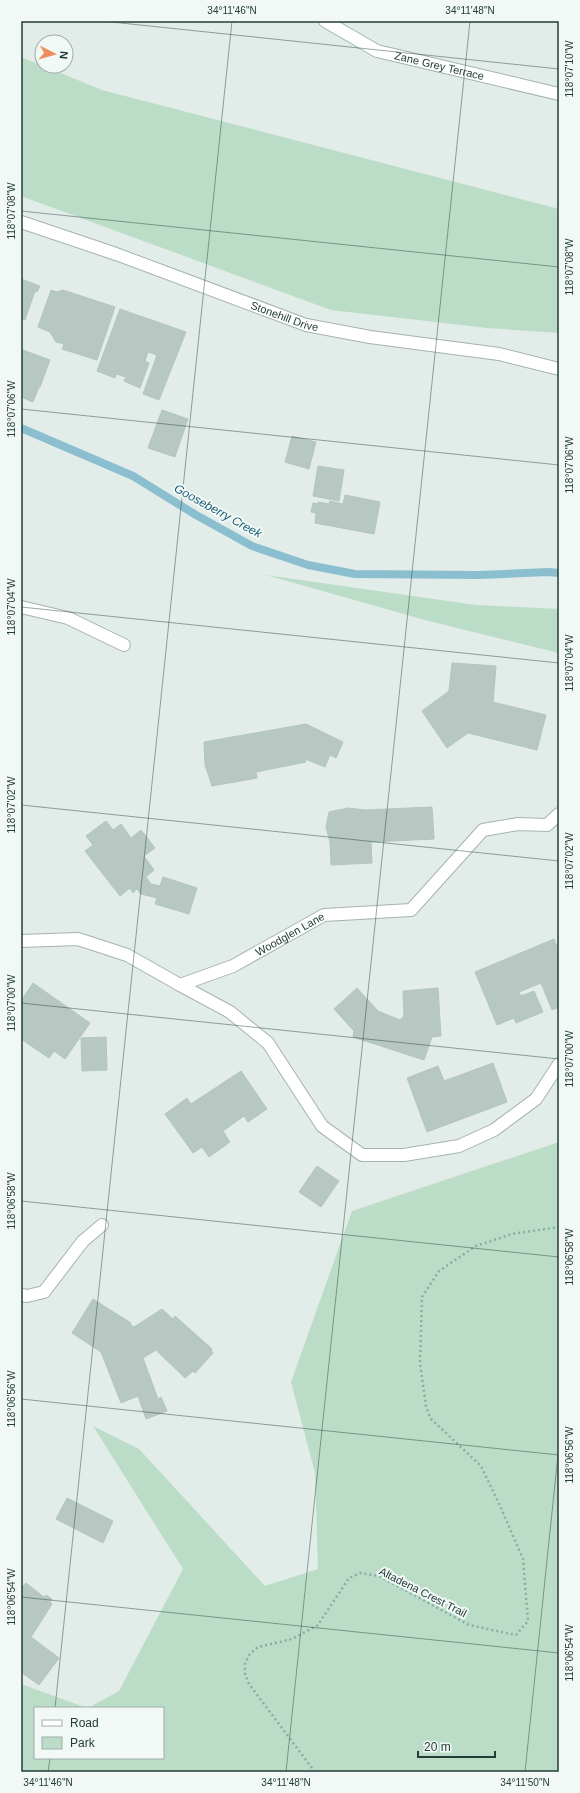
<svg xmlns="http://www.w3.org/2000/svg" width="580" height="1793" viewBox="0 0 580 1793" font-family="Arial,sans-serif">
  <rect width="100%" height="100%" fill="#e2ece8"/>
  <g fill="#bbddc7">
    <path d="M 21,57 L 102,90 L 559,209 L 559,333 L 487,328 L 331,310 L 21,196 Z"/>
    <path d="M 266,575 L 476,605 L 559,609 L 559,653 L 425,620 Z"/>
    <path d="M 559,1142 L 559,1772 L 21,1772 L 21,1684 L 87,1708 L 35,1708 L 35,1758 L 163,1758 L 163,1708 L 88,1708 L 119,1691 L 183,1569 L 93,1426 L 139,1449 L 265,1586 L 318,1569 L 315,1473 L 291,1382 L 352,1211 Z"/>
  </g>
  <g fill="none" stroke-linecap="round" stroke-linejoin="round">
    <path stroke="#8bbfd0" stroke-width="8" d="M 21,428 L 133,476 L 196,515 L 252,546 L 308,565 L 355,574 L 479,575 L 548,572 L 559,573"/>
  </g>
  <g fill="#b7c7c2" stroke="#b4c5c0">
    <path d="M 21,279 L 40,286 L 37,292 L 35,291 L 25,320 L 21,319 Z"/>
    <path d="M 51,290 L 57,292 L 63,290 L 115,307 L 97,360 L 62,349 L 64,344 L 56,342 L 50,332 L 38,327 Z"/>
    <path d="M 120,309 L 186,332 L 159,400 L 143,394 L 157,355 L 148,352 L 145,361 L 149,363 L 140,388 L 124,381 L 126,377 L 116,374 L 115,378 L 97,371 Z"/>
    <path d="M 23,350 L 50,360 L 40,387 L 39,387 L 33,402 L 21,397 L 21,355 Z"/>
    <path d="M 162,410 L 188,419 L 175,457 L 148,448 Z"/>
    <path d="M 292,436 L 316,442 L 309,469 L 285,462 Z"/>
    <path d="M 318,466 L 344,470 L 339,501 L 313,496 Z"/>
    <path d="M 345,495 L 380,502 L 374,534 L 315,523 L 316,513 L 311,512 L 313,503 L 318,504 L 318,502 L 329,504 L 330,501 L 343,504 Z"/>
    <path d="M 452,663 L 496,666 L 493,702 L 546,715 L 537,750 L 468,733 L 447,748 L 422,711 L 449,691 Z"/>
    <path d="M 306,724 L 343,742 L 336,758 L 330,755 L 325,767 L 305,759 L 306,762 L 256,772 L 257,778 L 212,786 L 205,765 L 204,742 Z"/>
    <path d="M 432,807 L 434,839 L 371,842 L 372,863 L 331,865 L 330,842 L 326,827 L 329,812 L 348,808 L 365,810 Z"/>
    <path d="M 106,821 L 113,830 L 121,824 L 131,838 L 141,830 L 155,848 L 144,856 L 154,870 L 146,877 L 151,884 L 160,886 L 163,877 L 197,888 L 189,914 L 155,904 L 157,898 L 141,894 L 137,889 L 133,893 L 130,888 L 120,896 L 85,851 L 93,845 L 86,836 Z"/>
    <path d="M 554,939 L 559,952 L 559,1007 L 552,1010 L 541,983 L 519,992 L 521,996 L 534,991 L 543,1012 L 516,1023 L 514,1018 L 497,1025 L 475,972 Z"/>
    <path d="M 33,983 L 90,1023 L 65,1059 L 54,1051 L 49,1058 L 21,1039 L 21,1001 Z"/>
    <path d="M 357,988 L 378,1011 L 400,1020 L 404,1016 L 403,991 L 438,988 L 441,1036 L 432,1037 L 424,1060 L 353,1037 L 354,1031 L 334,1009 Z"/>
    <path d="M 106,1037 L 107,1070 L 82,1071 L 81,1038 Z"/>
    <path d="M 493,1063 L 507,1102 L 427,1132 L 407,1078 L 438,1066 L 444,1081 Z"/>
    <path d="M 241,1071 L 267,1109 L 248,1122 L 244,1116 L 223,1131 L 230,1142 L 209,1157 L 202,1147 L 193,1153 L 165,1114 L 187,1098 L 191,1104 Z"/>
    <path d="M 317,1166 L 339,1181 L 321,1207 L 299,1192 Z"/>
    <path d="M 93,1299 L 131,1323 L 130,1324 L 134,1327 L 162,1309 L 173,1319 L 175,1316 L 212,1349 L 211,1350 L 213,1353 L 195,1373 L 193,1371 L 185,1378 L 156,1350 L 143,1358 L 158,1399 L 161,1397 L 167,1411 L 146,1419 L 138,1396 L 121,1403 L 101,1352 L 72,1333 Z"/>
    <path d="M 67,1498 L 113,1521 L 103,1543 L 56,1519 Z"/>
    <path d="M 26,1583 L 44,1597 L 46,1595 L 52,1599 L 50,1602 L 52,1604 L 31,1637 L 59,1658 L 39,1685 L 21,1672 L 21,1588 Z"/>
  </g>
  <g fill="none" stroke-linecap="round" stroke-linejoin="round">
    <defs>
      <g id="service">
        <path d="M 180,985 L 230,1012 L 268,1043 L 322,1126 L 362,1155 L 404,1155 L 459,1146 L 494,1130 L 536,1099 L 559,1064"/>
        <path d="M 21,1295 L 27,1296 L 44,1292 L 83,1241 L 102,1225"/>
      </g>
      <g id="minor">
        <path id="s1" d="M 325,21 L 377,51 L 559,94"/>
        <path id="s2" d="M 21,222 L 116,254 L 306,325 L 370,337 L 499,354 L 559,369"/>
        <path d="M 21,607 L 68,618 L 124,645"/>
        <path id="s3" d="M 21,941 L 78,939 L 127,955 L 180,985 L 233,966 L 324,915 L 411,910 L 483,830 L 518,824 L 547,825 L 559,814"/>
      </g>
    </defs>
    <use href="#service" stroke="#a5b4b0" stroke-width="14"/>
    <use href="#minor" stroke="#a5b4b0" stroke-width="14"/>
    <path stroke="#83afa5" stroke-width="2.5" stroke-dasharray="2 3" stroke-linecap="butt" d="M 315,1772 L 249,1684 L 245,1674 L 245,1664 L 249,1655 L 258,1647 L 292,1639 L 318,1625 L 349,1578 L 360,1573 L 379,1576 L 469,1625 L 516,1635 L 528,1621 L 523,1559 L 501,1508 L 481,1466 L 430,1418 L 426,1406 L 420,1363 L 422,1297 L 439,1271 L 476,1246 L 512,1234 L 559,1227"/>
    <use href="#service" stroke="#fff" stroke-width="12"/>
    <use href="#minor" stroke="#fff" stroke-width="12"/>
  </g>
  <path fill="none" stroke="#223d38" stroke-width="1" stroke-opacity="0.45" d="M 102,21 L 559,69M 21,211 L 559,267M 21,409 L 559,465M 21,607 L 559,663M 21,805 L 559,861M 21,1003 L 559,1059M 21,1201 L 559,1257M 21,1399 L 559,1455M 21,1597 L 559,1653M 55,1708 L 232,21M 48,1772 L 50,1758M 286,1772 L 470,21M 525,1772 L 559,1445"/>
  <g text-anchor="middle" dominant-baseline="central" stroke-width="4" stroke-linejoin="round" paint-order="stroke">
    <g font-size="11" fill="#223d38" stroke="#f2f8f6">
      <text stroke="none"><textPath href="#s1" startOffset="124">Zane Grey Terrace</textPath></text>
      <text stroke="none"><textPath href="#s2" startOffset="280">Stonehill Drive</textPath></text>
      <text stroke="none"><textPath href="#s3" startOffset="291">Woodglen Lane</textPath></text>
      <text transform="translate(423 1592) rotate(27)">Altadena Crest Trail</text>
    </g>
    <g font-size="12" font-style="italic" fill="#1d6078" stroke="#f2f8f6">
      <text transform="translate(218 511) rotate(29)">Gooseberry Creek</text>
    </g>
  </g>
  <rect width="580" height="1793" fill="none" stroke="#f2f8f6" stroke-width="44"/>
  <rect x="34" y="1707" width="130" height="52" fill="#f2f8f6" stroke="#9fadaa"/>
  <rect x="42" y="1720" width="20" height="6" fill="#ffffff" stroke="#9fadaa"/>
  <text x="70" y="1727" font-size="12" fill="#223d38">Road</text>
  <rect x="42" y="1737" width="20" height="12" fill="#bbddc7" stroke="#9fadaa"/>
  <text x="70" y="1747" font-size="12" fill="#223d38">Park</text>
  <g transform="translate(54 54) rotate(96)"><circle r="19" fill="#f2f8f6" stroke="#9fadaa"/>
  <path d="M0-3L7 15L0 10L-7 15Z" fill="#ef8e5c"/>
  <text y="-6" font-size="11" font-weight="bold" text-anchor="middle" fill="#223d38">N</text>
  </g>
  <path d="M418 1751v6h77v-6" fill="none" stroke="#223d38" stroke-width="2"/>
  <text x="424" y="1751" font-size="12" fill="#223d38" stroke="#f2f8f6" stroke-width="3" paint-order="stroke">20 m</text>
  <rect x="22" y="22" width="536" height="1749" fill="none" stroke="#223d38" stroke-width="1.5"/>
  <g font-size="10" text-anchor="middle" fill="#223d38">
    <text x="232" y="14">34°11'46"N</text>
    <text x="470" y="14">34°11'48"N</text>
    <text transform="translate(569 69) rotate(-90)" y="4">118°07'10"W</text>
    <text transform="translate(11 211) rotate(-90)" y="4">118°07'08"W</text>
    <text transform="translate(569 267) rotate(-90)" y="4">118°07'08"W</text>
    <text transform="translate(11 409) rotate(-90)" y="4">118°07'06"W</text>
    <text transform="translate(569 465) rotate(-90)" y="4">118°07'06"W</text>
    <text transform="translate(11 607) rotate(-90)" y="4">118°07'04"W</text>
    <text transform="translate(569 663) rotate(-90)" y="4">118°07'04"W</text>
    <text transform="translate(11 805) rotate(-90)" y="4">118°07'02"W</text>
    <text transform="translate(569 861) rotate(-90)" y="4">118°07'02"W</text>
    <text transform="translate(11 1003) rotate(-90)" y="4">118°07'00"W</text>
    <text transform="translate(569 1059) rotate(-90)" y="4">118°07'00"W</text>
    <text transform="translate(11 1201) rotate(-90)" y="4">118°06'58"W</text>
    <text transform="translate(569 1257) rotate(-90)" y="4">118°06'58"W</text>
    <text transform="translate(11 1399) rotate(-90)" y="4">118°06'56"W</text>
    <text transform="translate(569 1455) rotate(-90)" y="4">118°06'56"W</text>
    <text transform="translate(11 1597) rotate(-90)" y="4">118°06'54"W</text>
    <text transform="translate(569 1653) rotate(-90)" y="4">118°06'54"W</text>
    <text x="48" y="1786">34°11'46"N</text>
    <text x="286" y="1786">34°11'48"N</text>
    <text x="525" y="1786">34°11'50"N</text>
  </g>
</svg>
